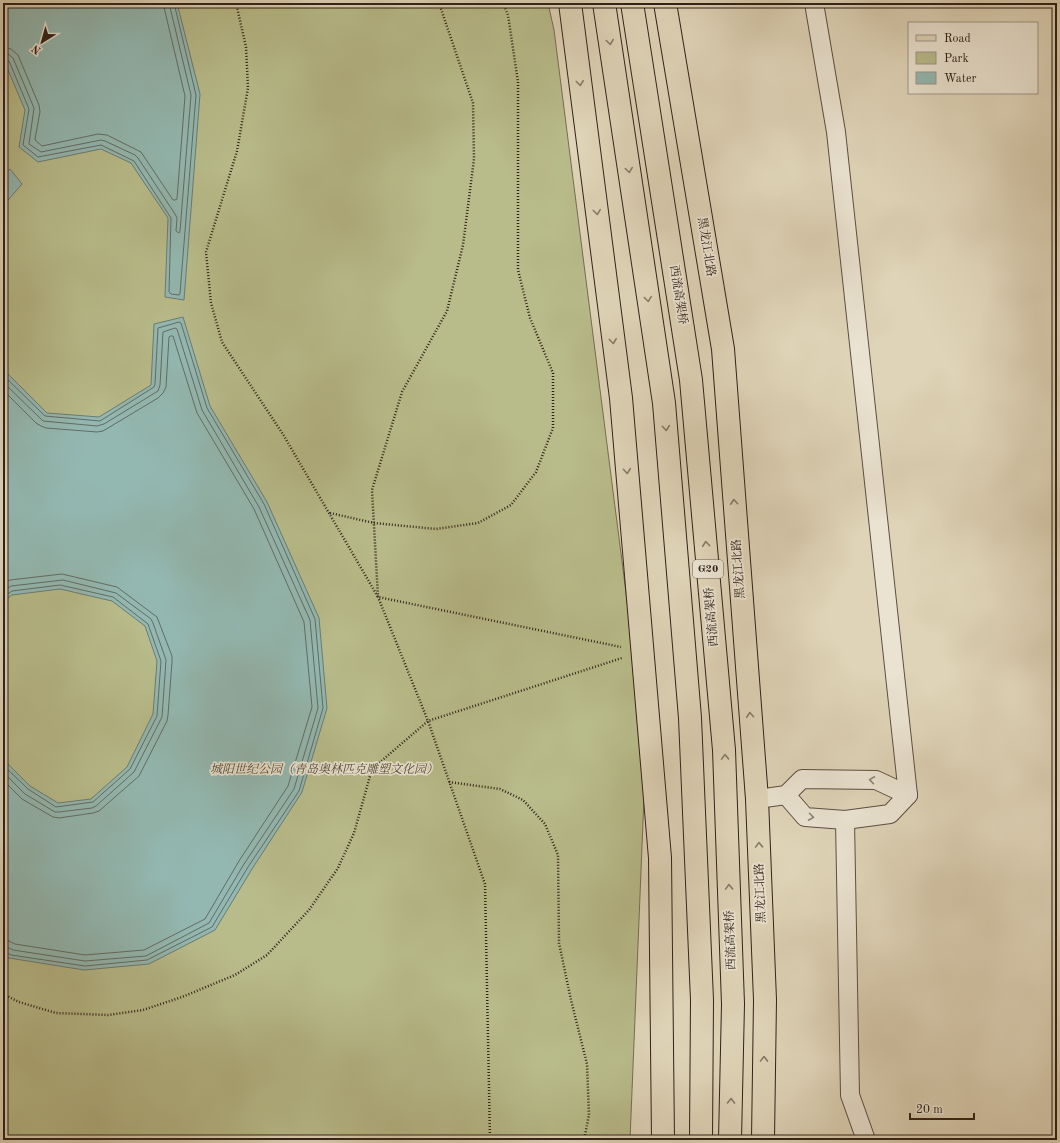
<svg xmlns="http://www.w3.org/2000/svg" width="1060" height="1143" viewBox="0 0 1060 1143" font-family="'Old Standard TT','Noto Serif SC',serif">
  <rect width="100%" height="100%" fill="#dfd4b8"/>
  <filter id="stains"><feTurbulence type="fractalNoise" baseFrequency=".005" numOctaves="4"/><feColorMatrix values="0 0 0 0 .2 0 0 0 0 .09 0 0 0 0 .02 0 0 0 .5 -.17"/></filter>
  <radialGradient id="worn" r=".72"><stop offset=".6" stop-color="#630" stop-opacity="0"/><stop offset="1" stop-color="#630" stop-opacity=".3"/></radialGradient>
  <path fill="#b8bb8a" stroke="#746e52" d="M 3,3 L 548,3 L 554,30 L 646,749 L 630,1140 L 3,1140 Z"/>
  <g fill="#93b8b1" stroke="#6b7c74">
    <path d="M 3,3 L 177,3 L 200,94 L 184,300 L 165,297 L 168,218 L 131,163 L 101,149 L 38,162 L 19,147 L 25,110 L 3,58 Z"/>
    <path d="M 10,169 L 22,184 L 3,206 L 3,176 Z"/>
    <path d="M 183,317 L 210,406 L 267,502 L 319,618 L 327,708 L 302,792 L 252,869 L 215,930 L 149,964 L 84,970 L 9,958 L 3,955 L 3,759 L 30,786 L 58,803 L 91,799 L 127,767 L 153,714 L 157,661 L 145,626 L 112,601 L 60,589 L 12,595 L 3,602 L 3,369 L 47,413 L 99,417 L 151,385 L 154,324 Z"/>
  </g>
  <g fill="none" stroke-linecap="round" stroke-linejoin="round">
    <g stroke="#626c65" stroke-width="1">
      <path d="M 3,47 L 11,49 L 18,55 L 39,105 L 40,112 L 35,139 L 36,141 L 42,146 L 98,134 L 107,135 L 141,152 L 173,200 L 175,200 L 177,199 L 185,96 L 163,3"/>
      <path d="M 3,53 L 8,54 L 13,58 L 34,108 L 29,144 L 41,152 L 101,140 L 105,141 L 135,155 L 138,158 L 175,214 L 177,218 L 176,231 L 179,233 L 180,231 L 191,95 L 169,3"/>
      <path d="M 3,58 L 6,59 L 9,61 L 29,109 L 23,145 L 38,157 L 101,145 L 134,161 L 171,218 L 169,292 L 171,294 L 179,295 L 180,293 L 196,95 L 174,3"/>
      <path d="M 3,375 L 45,416 L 100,421 L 154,387 L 155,384 L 158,328 L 179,322 L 181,323 L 207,408 L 264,504 L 315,619 L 323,708 L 299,791 L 248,867 L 212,927 L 147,960 L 85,966 L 11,955 L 6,952 L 3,952"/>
      <path d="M 3,382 L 43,421 L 97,426 L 104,424 L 158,391 L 160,385 L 163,332 L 175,328 L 177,329 L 202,410 L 259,507 L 310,620 L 318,708 L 294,789 L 244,864 L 209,923 L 146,956 L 85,961 L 13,950 L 7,947 L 3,947"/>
      <path d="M 3,390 L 36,423 L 41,426 L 46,428 L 97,432 L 103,431 L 158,398 L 163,393 L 166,387 L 169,337 L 170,336 L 173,336 L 197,413 L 254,509 L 304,622 L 312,707 L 288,786 L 239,861 L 205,919 L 144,950 L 85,955 L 15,944 L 9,941 L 3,941"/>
      <path d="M 3,583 L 10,580 L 62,574 L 117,587 L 157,617 L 172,656 L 172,662 L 168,715 L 167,721 L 139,776 L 99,811 L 93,813 L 59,818 L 53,817 L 22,799 L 3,780"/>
      <path d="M 3,591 L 11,586 L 63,580 L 116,593 L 151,619 L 153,623 L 166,660 L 162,717 L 134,772 L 96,806 L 92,808 L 59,812 L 55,812 L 25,794 L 3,772"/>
      <path d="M 3,597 L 12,591 L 60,585 L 113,597 L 148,624 L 161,661 L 157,716 L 130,769 L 93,802 L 56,807 L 28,789 L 3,765"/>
    </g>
    <defs>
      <g id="minor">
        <path d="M 814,3 L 836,132 L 908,795"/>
        <path d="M 786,795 L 805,817 L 845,820 L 890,814 L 908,795"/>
        <path d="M 757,799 L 786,795 L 802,779 L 876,780 L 908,795"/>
        <path d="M 845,820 L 850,1095 L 866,1140"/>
      </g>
      <g id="primary">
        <path d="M 570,3 L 621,398 L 660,858 L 663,1140"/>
        <path d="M 665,3 L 723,349 L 757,799 L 765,1000 L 763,1140"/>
      </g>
      <g id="motorway">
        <path d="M 604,3 L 664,403 L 690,718 L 702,1000 L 701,1140"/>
        <path d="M 632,3 L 691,380 L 724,750 L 733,1004 L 730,1140"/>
      </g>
    </defs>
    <use href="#minor" stroke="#5c4e41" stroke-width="20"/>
    <use href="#primary" stroke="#302119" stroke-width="24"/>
    <use href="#motorway" stroke="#302119" stroke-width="24"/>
    <g stroke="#302119" stroke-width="2.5" stroke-dasharray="1 2" stroke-linecap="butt">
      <path d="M 236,3 L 246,47 L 248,88 L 237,151 L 206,252 L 211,303 L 222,342 L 284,436 L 378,597 L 621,647"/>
      <path d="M 439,3 L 473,103 L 474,159 L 463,245 L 447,311 L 402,392 L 372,490 L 378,597 L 428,721 L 485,884 L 490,1140"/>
      <path d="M 330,513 L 374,523 L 436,529 L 478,523 L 511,505 L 536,472 L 553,428 L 553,373 L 530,318 L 518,270 L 518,82 L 508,15 L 503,3"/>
      <path d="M 449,782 L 500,789 L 523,800 L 545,824 L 558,855 L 559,943 L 571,1000 L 587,1064 L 589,1115 L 584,1140"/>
      <path d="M 3,994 L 19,1002 L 56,1013 L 108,1015 L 143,1010 L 182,997 L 235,975 L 267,955 L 309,910 L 338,868 L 354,833 L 372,769 L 428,721 L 622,658"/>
    </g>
    <use href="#minor" stroke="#eae3d1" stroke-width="18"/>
    <use href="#primary" stroke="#dfd4b8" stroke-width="22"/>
    <use href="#motorway" stroke="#dfd4b8" stroke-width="22"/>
  </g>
  <defs><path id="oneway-chevron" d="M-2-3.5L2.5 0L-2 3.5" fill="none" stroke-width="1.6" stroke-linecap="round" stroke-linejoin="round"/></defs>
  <g stroke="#887a68">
    <use href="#oneway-chevron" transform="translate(610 42) rotate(82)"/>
    <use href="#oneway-chevron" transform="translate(580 83) rotate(83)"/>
    <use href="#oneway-chevron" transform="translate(629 170) rotate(82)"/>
    <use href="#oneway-chevron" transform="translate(597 212) rotate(83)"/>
    <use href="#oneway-chevron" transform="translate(648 299) rotate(82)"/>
    <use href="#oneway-chevron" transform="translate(613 341) rotate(83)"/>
    <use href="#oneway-chevron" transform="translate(666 428) rotate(85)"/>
    <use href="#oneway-chevron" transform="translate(627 471) rotate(85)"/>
    <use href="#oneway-chevron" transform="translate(734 502) rotate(-94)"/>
    <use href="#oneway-chevron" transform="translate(706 544) rotate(-95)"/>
    <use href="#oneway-chevron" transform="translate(750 715) rotate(-94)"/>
    <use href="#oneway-chevron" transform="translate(725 757) rotate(-92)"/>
    <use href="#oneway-chevron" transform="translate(759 845) rotate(-92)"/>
    <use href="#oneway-chevron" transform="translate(729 887) rotate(-92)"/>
    <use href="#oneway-chevron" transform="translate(764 1059) rotate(-89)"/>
    <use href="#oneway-chevron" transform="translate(731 1101) rotate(-89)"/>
  </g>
  <g stroke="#8d8275">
    <use href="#oneway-chevron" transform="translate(872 780) rotate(-172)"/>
    <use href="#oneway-chevron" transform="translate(811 817) rotate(8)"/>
  </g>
  <g text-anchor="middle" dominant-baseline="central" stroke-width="3.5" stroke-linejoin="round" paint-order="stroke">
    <rect fill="#eae3d1" stroke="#685b50" stroke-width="1" x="693" y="560" width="30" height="18" rx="3"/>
    <g font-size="11" font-weight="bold" fill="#302119">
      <text x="708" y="569">G20</text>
    </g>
    <g font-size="12" fill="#302119" stroke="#eae3d1">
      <text transform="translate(706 247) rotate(81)">黑龙江北路</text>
      <text transform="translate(678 295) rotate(81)">西流高架桥</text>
      <text transform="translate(739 569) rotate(-94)">黑龙江北路</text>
      <text transform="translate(712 617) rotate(-95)">西流高架桥</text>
      <text transform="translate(761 893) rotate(-92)">黑龙江北路</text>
      <text transform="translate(731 940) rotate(-92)">西流高架桥</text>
    </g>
    <g font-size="12" font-style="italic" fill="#524835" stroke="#eae3d1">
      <text x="324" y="770">城阳世纪公园（青岛奥林匹克雕塑文化园）</text>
    </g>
  </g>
  <rect width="1060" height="1143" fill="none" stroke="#dfd4b8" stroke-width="16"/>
  <rect x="4" y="4" width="1052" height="1135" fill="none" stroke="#302119" stroke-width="2"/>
  <rect x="8" y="8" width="1044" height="1127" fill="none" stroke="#302119"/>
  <rect x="908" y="22" width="130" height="72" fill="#eae3d1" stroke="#a09587"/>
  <rect x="916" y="35" width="20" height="6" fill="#dfd4b8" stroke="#a09587"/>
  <text x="944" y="42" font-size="12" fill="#302119">Road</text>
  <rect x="916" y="52" width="20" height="12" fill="#b8bb8a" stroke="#a09587"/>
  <text x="944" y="62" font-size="12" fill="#302119">Park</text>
  <rect x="916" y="72" width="20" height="12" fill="#93b8b1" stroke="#a09587"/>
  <text x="944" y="82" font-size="12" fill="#302119">Water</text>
  <g transform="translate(42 42) rotate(217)" stroke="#eae3d1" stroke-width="3" paint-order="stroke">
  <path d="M0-3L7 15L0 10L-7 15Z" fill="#302119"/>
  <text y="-6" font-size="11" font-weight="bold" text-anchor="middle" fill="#302119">N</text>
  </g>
  <path d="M910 1113v6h64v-6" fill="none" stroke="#302119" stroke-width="2"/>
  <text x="916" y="1113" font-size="12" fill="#302119" stroke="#eae3d1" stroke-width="3" paint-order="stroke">20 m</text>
  <rect width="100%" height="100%" filter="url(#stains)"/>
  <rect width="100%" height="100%" fill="url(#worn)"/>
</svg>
